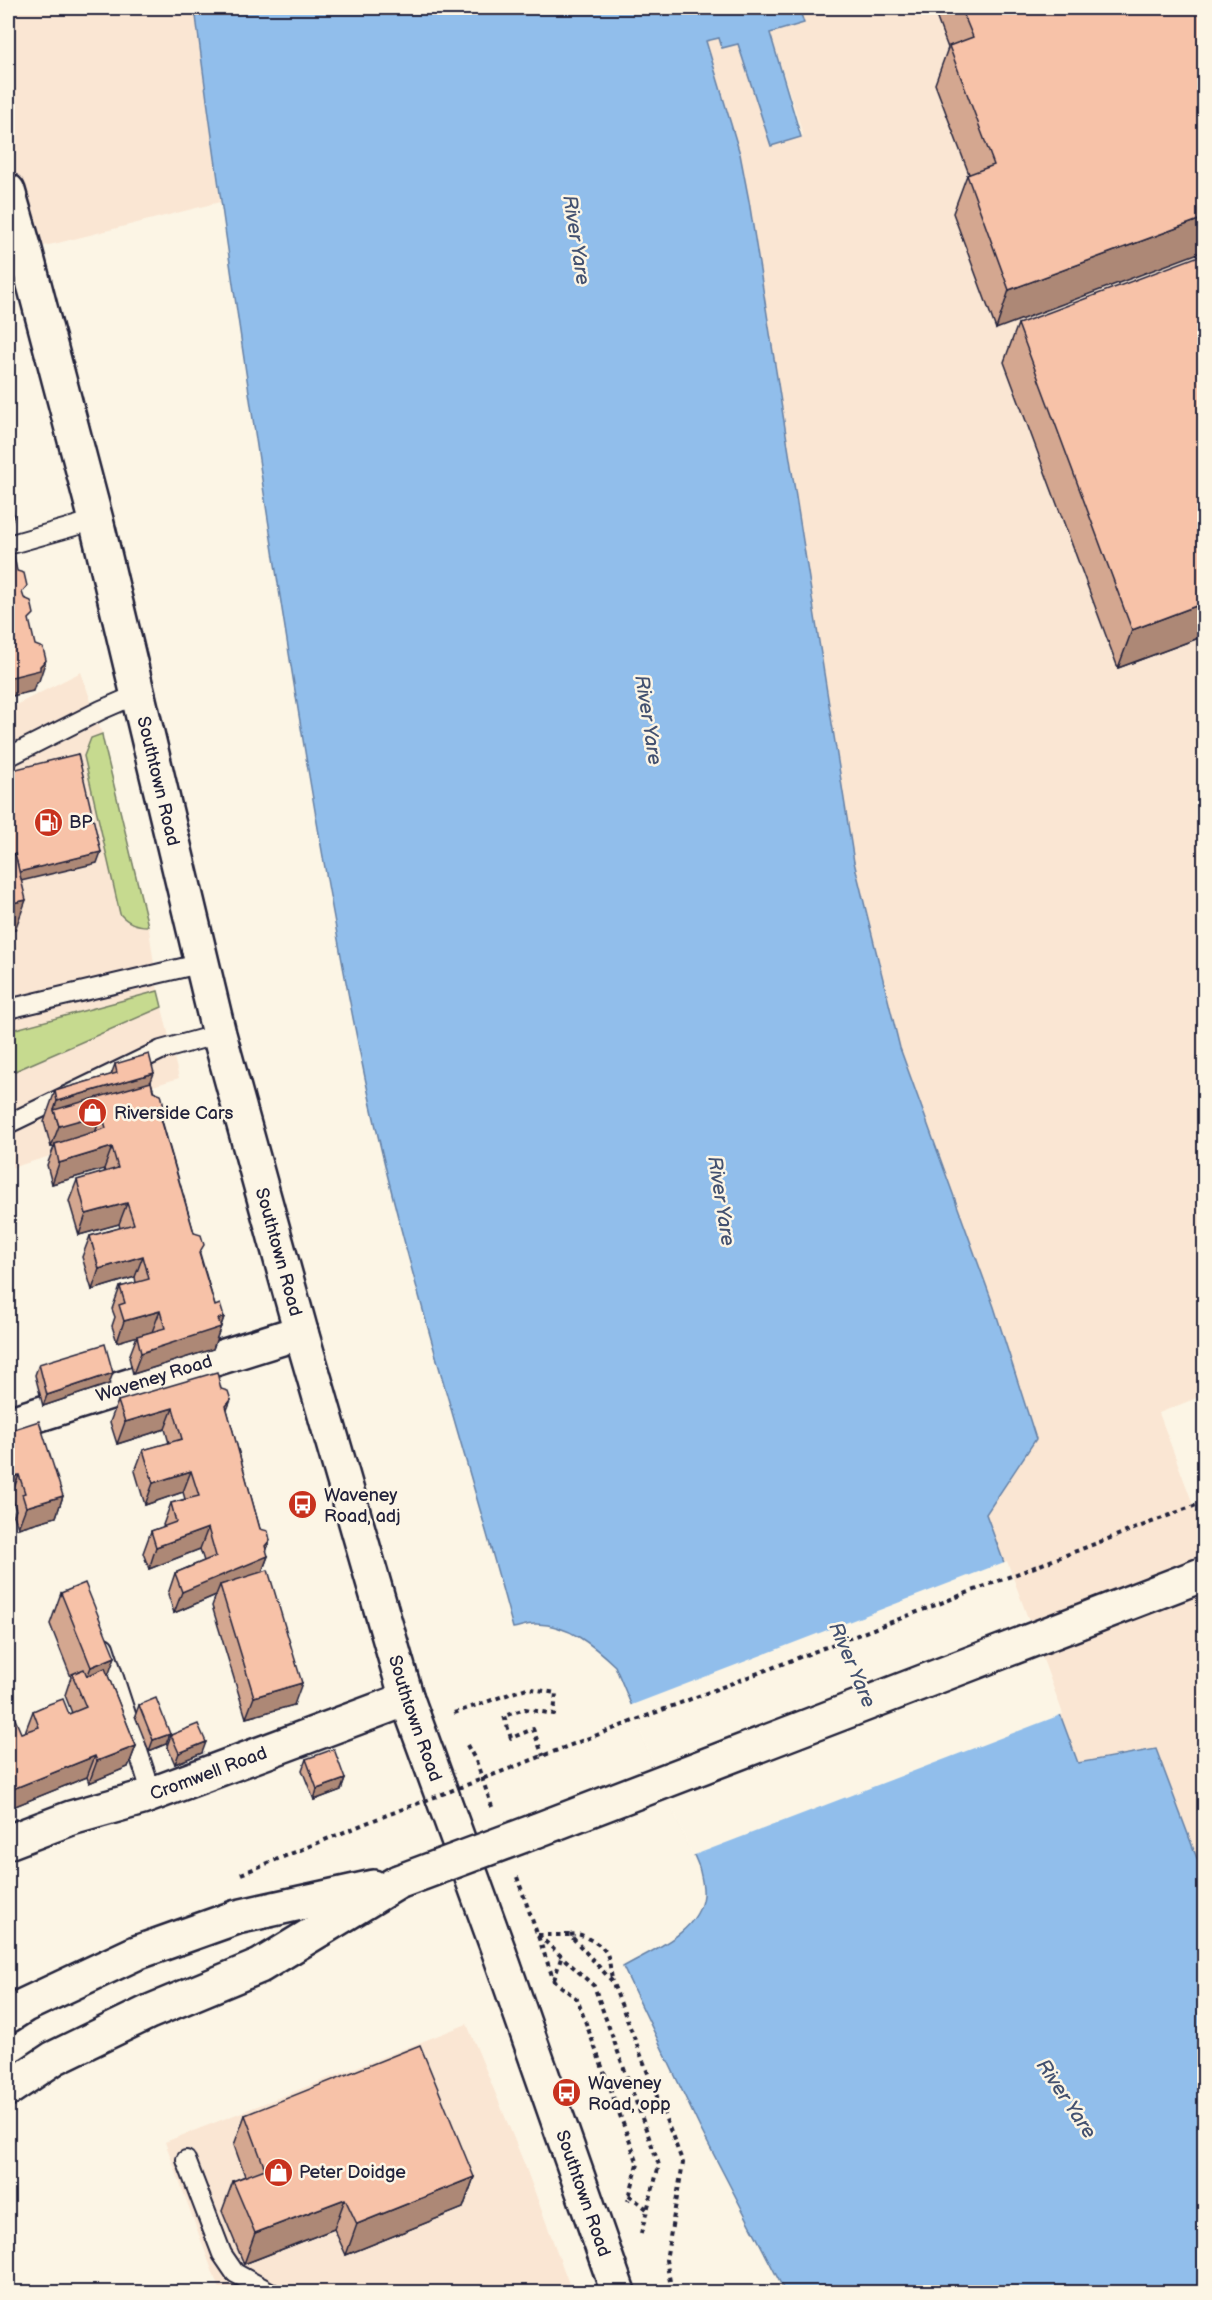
<svg xmlns="http://www.w3.org/2000/svg" width="1212" height="2300" viewBox="0 0 1212 2300" font-family="'Balsamiq Sans',sans-serif">
  <rect width="100%" height="100%" fill="#fcf5e5"/>
  <filter id="ink" filterUnits="userSpaceOnUse"><feTurbulence type="fractalNoise" baseFrequency=".0167" numOctaves="2"/><feDisplacementMap in="SourceGraphic" scale="12" xChannelSelector="R" yChannelSelector="G"/><feConvolveMatrix kernelMatrix="1 2 1 2 8 2 1 2 1" color-interpolation-filters="sRGB"/></filter>
  <g filter="url(#ink)">
    <g fill="#fae6d3">
      <path d="M 8,8 L 195,8 L 220,202 L 58,243 L 25,250 L 8,191 Z"/>
      <path d="M 799,8 L 1204,8 L 1204,1395 L 1159,1413 L 1204,1534 L 1204,1877 L 1156,1749 L 1078,1763 L 986,1514 L 1036,1439 L 994,1307 L 900,1048 L 854,862 L 749,201 L 740,154 L 706,41 L 719,38 L 738,44 L 771,146 L 803,135 L 770,32 L 803,23 Z"/>
      <path d="M 81,672 L 102,734 L 148,923 L 158,991 L 179,1078 L 140,1090 L 46,1132 L 53,1155 L 8,1169 L 8,709 Z"/>
      <path d="M 467,2024 L 524,2163 L 572,2292 L 220,2292 L 165,2142 Z"/>
    </g>
    <g fill="#c6da8f" stroke="#747e65" stroke-width="1.5">
      <path d="M 102,734 L 103,740 L 148,926 C 136,926 128,923 120,914 L 84,756 L 91,738 Z"/>
      <path d="M 158,991 L 162,1007 L 8,1074 L 8,1031 Z"/>
    </g>
    <path fill="#91beeb" stroke="#6580a5" stroke-width="1.5" d="M 195,8 L 799,8 L 804,23 L 770,33 L 801,137 L 771,146 L 738,44 L 722,48 L 719,38 L 706,41 L 740,154 L 749,201 L 854,862 L 900,1048 L 994,1307 L 1036,1439 L 986,1514 L 1078,1763 L 1156,1749 L 1204,1877 L 1204,2292 L 785,2292 L 700,2128 L 623,1967 C 652,1950 699,1933 703,1895 C 704,1886 701,1876 699,1867 L 615,1666 C 593,1645 569,1625 537,1624 C 529,1623 520,1627 513,1628 C 462,1438 400,1251 361,1058 C 323,871 293,682 264,493 C 240,331 215,170 195,8 Z"/>
    <path fill="#fcf5e5" d="M 1007,1561 L 1063,1714 L 692,1856 L 629,1706 Z"/>
    <g fill="none" stroke-linecap="round" stroke-linejoin="round">
      <defs>
        <g id="lane">
          <path d="M 8,545 L 96,520"/>
          <path d="M 8,757 L 101,710 L 138,694"/>
          <path d="M 8,1009 L 203,963"/>
          <path d="M 8,1124 L 161,1050 L 219,1034"/>
          <path d="M 104,1647 L 152,1794"/>
          <path d="M 186,2160 L 222,2254 L 235,2273 L 270,2292"/>
        </g>
        <g id="street">
          <path id="s1" d="M 8,1424 L 301,1332"/>
          <path id="s2" d="M 8,1842 L 71,1818 L 142,1798 L 407,1699"/>
        </g>
        <g id="secondary">
          <path id="s3" d="M 8,191 L 25,250 L 96,520 L 219,1034 L 301,1332 L 407,1699 L 498,1949 L 618,2292"/>
        </g>
        <g id="primary">
          <path d="M 535,1831 L 1204,1574"/>
          <path d="M 8,2016 L 25,2005 L 136,1953 L 237,1917 L 373,1887"/>
          <path d="M 8,2089 L 54,2058 L 149,2012 L 260,1966 L 398,1882"/>
        </g>
      </defs>
      <use href="#lane" stroke="#22223b" stroke-width="22"/>
      <use href="#street" stroke="#22223b" stroke-width="38"/>
      <use href="#secondary" stroke="#22223b" stroke-width="38"/>
      <use href="#primary" stroke="#22223b" stroke-width="38"/>
      <g stroke="#22223b" stroke-width="4" stroke-dasharray="4.5 4.5" stroke-linecap="butt">
        <path d="M 454,1713 L 527,1688 L 556,1693 L 554,1714 L 525,1709 L 504,1716 L 511,1738 L 533,1729 L 543,1756"/>
        <path d="M 467,1745 L 476,1761 L 492,1807"/>
        <path d="M 511,1768 L 1204,1502"/>
        <path d="M 241,1874 L 374,1820"/>
        <path d="M 517,1877 L 554,1981"/>
        <path d="M 538,1935 L 570,1935 L 612,1981 L 683,2163 L 666,2260 L 672,2292"/>
        <path d="M 538,1935 L 594,1986 L 659,2165 L 640,2237"/>
        <path d="M 570,1935 C 578,1933 582,1935 589,1939 C 611,1950 608,1957 612,1979"/>
        <path d="M 553,1980 L 577,1999 L 638,2164 L 628,2201"/>
        <path d="M 554,1980 L 562,1955"/>
        <path d="M 629,2195 L 648,2210"/>
      </g>
      <use href="#lane" stroke="#fcf5e5" stroke-width="18"/>
      <use href="#street" stroke="#fcf5e5" stroke-width="33"/>
      <use href="#secondary" stroke="#fcf5e5" stroke-width="33"/>
      <use href="#primary" stroke="#fcf5e5" stroke-width="33"/>
      <defs>
        <path id="primary-bridge" d="M 398,1882 L 535,1831"/>
      </defs>
      <use href="#primary-bridge" stroke="#22223b" stroke-width="38" stroke-linecap="butt"/>
      <path stroke="#22223b" stroke-width="4" stroke-dasharray="4.5 4.5" stroke-linecap="butt" d="M 374,1820 L 511,1768"/>
      <use href="#primary-bridge" stroke="#fcf5e5" stroke-width="33"/>
    </g>
    <g fill="#d4a790" stroke="#22223b" stroke-width="1.5">
      <path d="M 933,8 L 1204,8 L 996,329 L 953,213 L 967,175 L 969,174 L 935,84 L 948,48 Z"/>
      <path d="M 1018,324 L 1204,636 L 1118,668 L 1004,362 Z"/>
      <path d="M 115,1064 L 151,1082 L 215,1306 L 224,1317 L 213,1349 L 133,1374 L 129,1357 L 137,1336 L 117,1342 L 112,1326 L 115,1317 L 112,1309 L 120,1287 L 136,1283 L 135,1277 L 92,1290 L 82,1257 L 90,1236 L 120,1228 L 119,1224 L 79,1235 L 69,1201 L 77,1180 L 105,1172 L 104,1169 L 52,1184 L 47,1165 L 54,1147 L 51,1147 L 44,1122 L 55,1091 L 111,1075 Z"/>
      <path d="M 39,1364 L 109,1384 L 43,1406 L 35,1375 Z"/>
      <path d="M 221,1389 L 231,1400 L 227,1410 L 260,1529 L 270,1540 L 266,1552 L 268,1556 L 262,1572 L 294,1705 L 246,1718 L 212,1606 L 216,1595 L 174,1613 L 168,1594 L 175,1573 L 204,1561 L 200,1549 L 149,1569 L 143,1553 L 151,1531 L 164,1527 L 163,1525 L 171,1503 L 185,1499 L 183,1492 L 145,1505 L 135,1471 L 143,1450 L 169,1443 L 165,1429 L 117,1444 L 110,1422 L 118,1401 Z"/>
      <path d="M 8,1431 L 63,1496 L 56,1517 L 18,1528 L 14,1515 L 16,1510 L 11,1496 Z"/>
      <path d="M 61,1593 L 108,1676 L 136,1746 L 128,1767 L 89,1783 L 87,1777 L 8,1809 L 8,1721 L 21,1733 L 25,1732 L 33,1711 L 69,1714 L 72,1713 L 65,1695 L 71,1677 L 50,1624 Z"/>
      <path d="M 139,1705 L 166,1744 L 149,1751 L 135,1716 Z"/>
      <path d="M 171,1735 L 202,1753 L 175,1764 L 167,1746 Z"/>
      <path d="M 306,1759 L 345,1779 L 341,1790 L 314,1800 L 302,1770 Z"/>
      <path d="M 245,2115 L 474,2177 L 463,2208 L 346,2255 L 334,2229 L 244,2264 L 222,2211 L 233,2181 L 245,2176 L 234,2145 Z"/>
    </g>
    <g fill="#ad8876" stroke="#22223b" stroke-width="1.5">
      <path d="M 1204,218 L 1204,251 L 996,329 L 1009,290 Z"/>
      <path d="M 14,515 L 8,532 L 8,516 Z"/>
      <path d="M 1204,603 L 1204,636 L 1118,668 L 1132,630 Z"/>
      <path d="M 46,660 L 39,681 L 35,685 L 33,691 L 8,697 L 8,678 L 40,666 Z"/>
      <path d="M 101,852 L 97,863 L 8,884 L 8,874 Z"/>
      <path d="M 26,900 L 15,930 L 8,932 L 8,904 Z"/>
      <path d="M 154,1073 L 143,1103 L 102,1115 L 94,1135 L 55,1144 L 54,1147 L 51,1147 L 59,1126 L 54,1110 L 57,1101 Z"/>
      <path d="M 112,1147 L 104,1169 L 52,1184 L 59,1163 Z"/>
      <path d="M 127,1203 L 119,1224 L 79,1235 L 86,1214 Z"/>
      <path d="M 143,1256 L 135,1277 L 92,1290 L 99,1269 Z"/>
      <path d="M 160,1311 L 152,1332 L 117,1342 L 124,1321 Z"/>
      <path d="M 224,1317 L 213,1349 L 133,1374 L 141,1353 Z"/>
      <path d="M 113,1373 L 109,1384 L 43,1406 L 47,1395 Z"/>
      <path d="M 173,1408 L 165,1429 L 117,1444 L 125,1422 Z"/>
      <path d="M 191,1471 L 183,1492 L 145,1505 L 153,1483 Z"/>
      <path d="M 19,1475 L 11,1496 L 8,1497 L 8,1478 Z"/>
      <path d="M 63,1496 L 56,1517 L 18,1528 L 26,1507 Z"/>
      <path d="M 12,1512 L 8,1524 L 8,1513 Z"/>
      <path d="M 208,1528 L 200,1549 L 149,1569 L 156,1547 Z"/>
      <path d="M 270,1540 L 264,1557 L 268,1556 L 260,1577 L 220,1585 L 216,1595 L 174,1613 L 182,1592 L 265,1546 Z"/>
      <path d="M 115,1657 L 104,1687 L 80,1694 L 91,1667 Z"/>
      <path d="M 302,1683 L 294,1705 L 246,1718 L 254,1697 Z"/>
      <path d="M 170,1734 L 166,1744 L 149,1751 L 153,1740 Z"/>
      <path d="M 206,1742 L 202,1753 L 175,1764 L 179,1753 Z"/>
      <path d="M 136,1746 L 128,1767 L 89,1783 L 97,1761 Z"/>
      <path d="M 95,1756 L 87,1777 L 8,1809 L 8,1791 Z"/>
      <path d="M 345,1779 L 341,1790 L 314,1800 L 317,1789 Z"/>
      <path d="M 474,2177 L 463,2208 L 346,2255 L 357,2224 Z"/>
      <path d="M 345,2199 L 334,2229 L 244,2264 L 255,2233 Z"/>
    </g>
    <g fill="#f7c2a8" stroke="#22223b" stroke-width="1.5">
      <path d="M 961,8 L 1204,8 L 1204,218 L 1009,290 L 967,175 L 994,165 L 949,46 L 973,37 Z"/>
      <path d="M 1204,254 L 1204,603 L 1132,630 L 1018,324 Z"/>
      <path d="M 8,494 L 14,515 L 8,516 Z"/>
      <path d="M 14,556 L 17,571 L 24,573 L 27,586 L 22,592 L 24,598 L 31,601 L 34,614 L 29,619 L 35,645 L 43,648 L 46,660 L 40,666 L 40,670 L 8,678 L 8,558 Z"/>
      <path d="M 78,754 L 101,852 L 19,872 L 15,854 L 10,856 L 8,846 L 8,771 Z"/>
      <path d="M 8,846 L 10,856 L 15,854 L 26,900 L 8,904 Z"/>
      <path d="M 149,1054 L 154,1073 L 57,1101 L 55,1091 L 117,1073 L 115,1064 Z"/>
      <path d="M 151,1082 L 153,1091 L 161,1094 L 164,1106 L 159,1112 L 194,1233 L 201,1235 L 204,1245 L 199,1253 L 215,1306 L 220,1304 L 224,1317 L 218,1319 L 221,1327 L 141,1353 L 137,1336 L 165,1328 L 160,1311 L 124,1321 L 119,1305 L 125,1303 L 120,1287 L 149,1279 L 143,1256 L 99,1269 L 90,1236 L 134,1224 L 127,1203 L 86,1214 L 77,1180 L 118,1168 L 112,1147 L 59,1163 L 55,1144 L 106,1128 L 102,1114 L 59,1126 L 54,1110 Z"/>
      <path d="M 105,1344 L 113,1373 L 47,1395 L 39,1364 Z"/>
      <path d="M 217,1372 L 221,1389 L 228,1391 L 231,1400 L 226,1406 L 260,1529 L 268,1531 L 270,1540 L 265,1546 L 268,1556 L 182,1592 L 175,1573 L 216,1556 L 208,1528 L 156,1547 L 151,1531 L 176,1522 L 171,1503 L 199,1496 L 191,1471 L 153,1483 L 148,1466 L 143,1450 L 182,1439 L 173,1408 L 125,1422 L 118,1401 Z"/>
      <path d="M 39,1421 L 63,1496 L 26,1507 L 22,1494 L 25,1493 L 19,1475 L 8,1478 L 8,1431 Z"/>
      <path d="M 8,1498 L 12,1512 L 8,1513 Z"/>
      <path d="M 268,1570 L 302,1683 L 254,1697 L 220,1585 Z"/>
      <path d="M 85,1583 L 115,1657 L 91,1667 L 61,1593 Z"/>
      <path d="M 105,1668 L 136,1746 L 97,1761 L 95,1756 L 8,1791 L 8,1721 L 15,1719 L 21,1733 L 39,1727 L 33,1711 L 49,1704 L 63,1699 L 69,1714 L 86,1707 L 72,1674 L 84,1669 L 87,1676 Z"/>
      <path d="M 156,1698 L 170,1734 L 153,1740 L 139,1705 Z"/>
      <path d="M 198,1724 L 206,1742 L 179,1753 L 171,1735 Z"/>
      <path d="M 334,1749 L 345,1779 L 317,1789 L 306,1759 Z"/>
      <path d="M 420,2045 L 474,2177 L 357,2224 L 345,2199 L 255,2233 L 233,2181 L 265,2169 L 245,2115 Z"/>
    </g>
  </g>
  <defs>
    <symbol id="fuel-disc" viewBox="-11 -11 22 22"><circle r="9.5" fill="#c8321e" stroke="#fcf5e5"/><path d="M-5.5-6h7V0h2V4h1.3V-2.5L3-4.5l.8-.8L6-3V5H2.5V1h-1V6h-7ZM-4.2-4.7v3.2H.2V-4.7Z" fill="#fff"/></symbol>
    <symbol id="shop-disc" viewBox="-11 -11 22 22"><circle r="9.5" fill="#c8321e" stroke="#fcf5e5"/><path d="M-5-2.5h2.3a2.7 3.5 0 0 1 5.4 0H5L5.5 6h-11ZM-1.5-2.5h3a1.5 2.3 0 0 0-3 0Z" fill="#fff"/></symbol>
    <symbol id="bus-disc" viewBox="-11 -11 22 22"><circle r="9.5" fill="#c8321e" stroke="#fcf5e5"/><path d="M-5-6H5V4H4V6H2V4H-2V6H-4V4H-5ZM-3.5-4V0h7V-4ZM-3.5 1.2v1.5H-2V1.2ZM2 1.2v1.5H3.5V1.2Z" fill="#fff"/></symbol>
  </defs>
  <g fill-rule="evenodd">
    <use href="#fuel-disc" x="32" y="806" width="33" height="33"/>
    <use href="#shop-disc" x="76" y="1096" width="33" height="33"/>
    <use href="#bus-disc" x="286" y="1488" width="33" height="33"/>
    <use href="#bus-disc" x="550" y="2076" width="33" height="33"/>
    <use href="#shop-disc" x="262" y="2156" width="33" height="33"/>
  </g>
  <g text-anchor="middle" dominant-baseline="central" stroke-width="5" stroke-linejoin="round" paint-order="stroke">
    <g font-size="18" fill="#22223b" stroke="#fcf5e5">
      <text stroke="none"><textPath href="#s3" startOffset="609">Southtown Road</textPath></text>
      <text stroke="none"><textPath href="#s3" startOffset="1095">Southtown Road</textPath></text>
      <text stroke="none"><textPath href="#s1" startOffset="153">Waveney Road</textPath></text>
      <text stroke="none"><textPath href="#s3" startOffset="1581">Southtown Road</textPath></text>
      <text stroke="none"><textPath href="#s2" startOffset="212">Cromwell Road</textPath></text>
      <text stroke="none"><textPath href="#s3" startOffset="2085">Southtown Road</textPath></text>
    </g>
    <g font-size="18" fill="#22223b" stroke="#fcf5e5" text-anchor="start">
      <text x="69" y="822">BP</text>
      <text x="114" y="1113">Riverside Cars</text>
      <text x="324" y="1495">Waveney<tspan x="324" dy="21">Road, adj</tspan></text>
      <text x="588" y="2083">Waveney<tspan x="588" dy="21">Road, opp</tspan></text>
      <text x="299" y="2172">Peter Doidge</text>
    </g>
    <g font-size="20" font-style="italic" fill="#435170" stroke="#fcf5e5">
      <text transform="translate(576 240) rotate(81)">River Yare</text>
      <text transform="translate(648 720) rotate(81)">River Yare</text>
      <text transform="translate(721 1201) rotate(81)">River Yare</text>
      <text transform="translate(852 1665) rotate(67)">River Yare</text>
      <text transform="translate(1066 2099) rotate(56)">River Yare</text>
    </g>
  </g>
  <rect width="1212" height="2300" fill="none" stroke="#fcf5e5" stroke-width="30"/>
  <rect x="15" y="15" width="1182" height="2270" fill="none" stroke="#22223b" stroke-width="2" filter="url(#ink)"/>
</svg>
